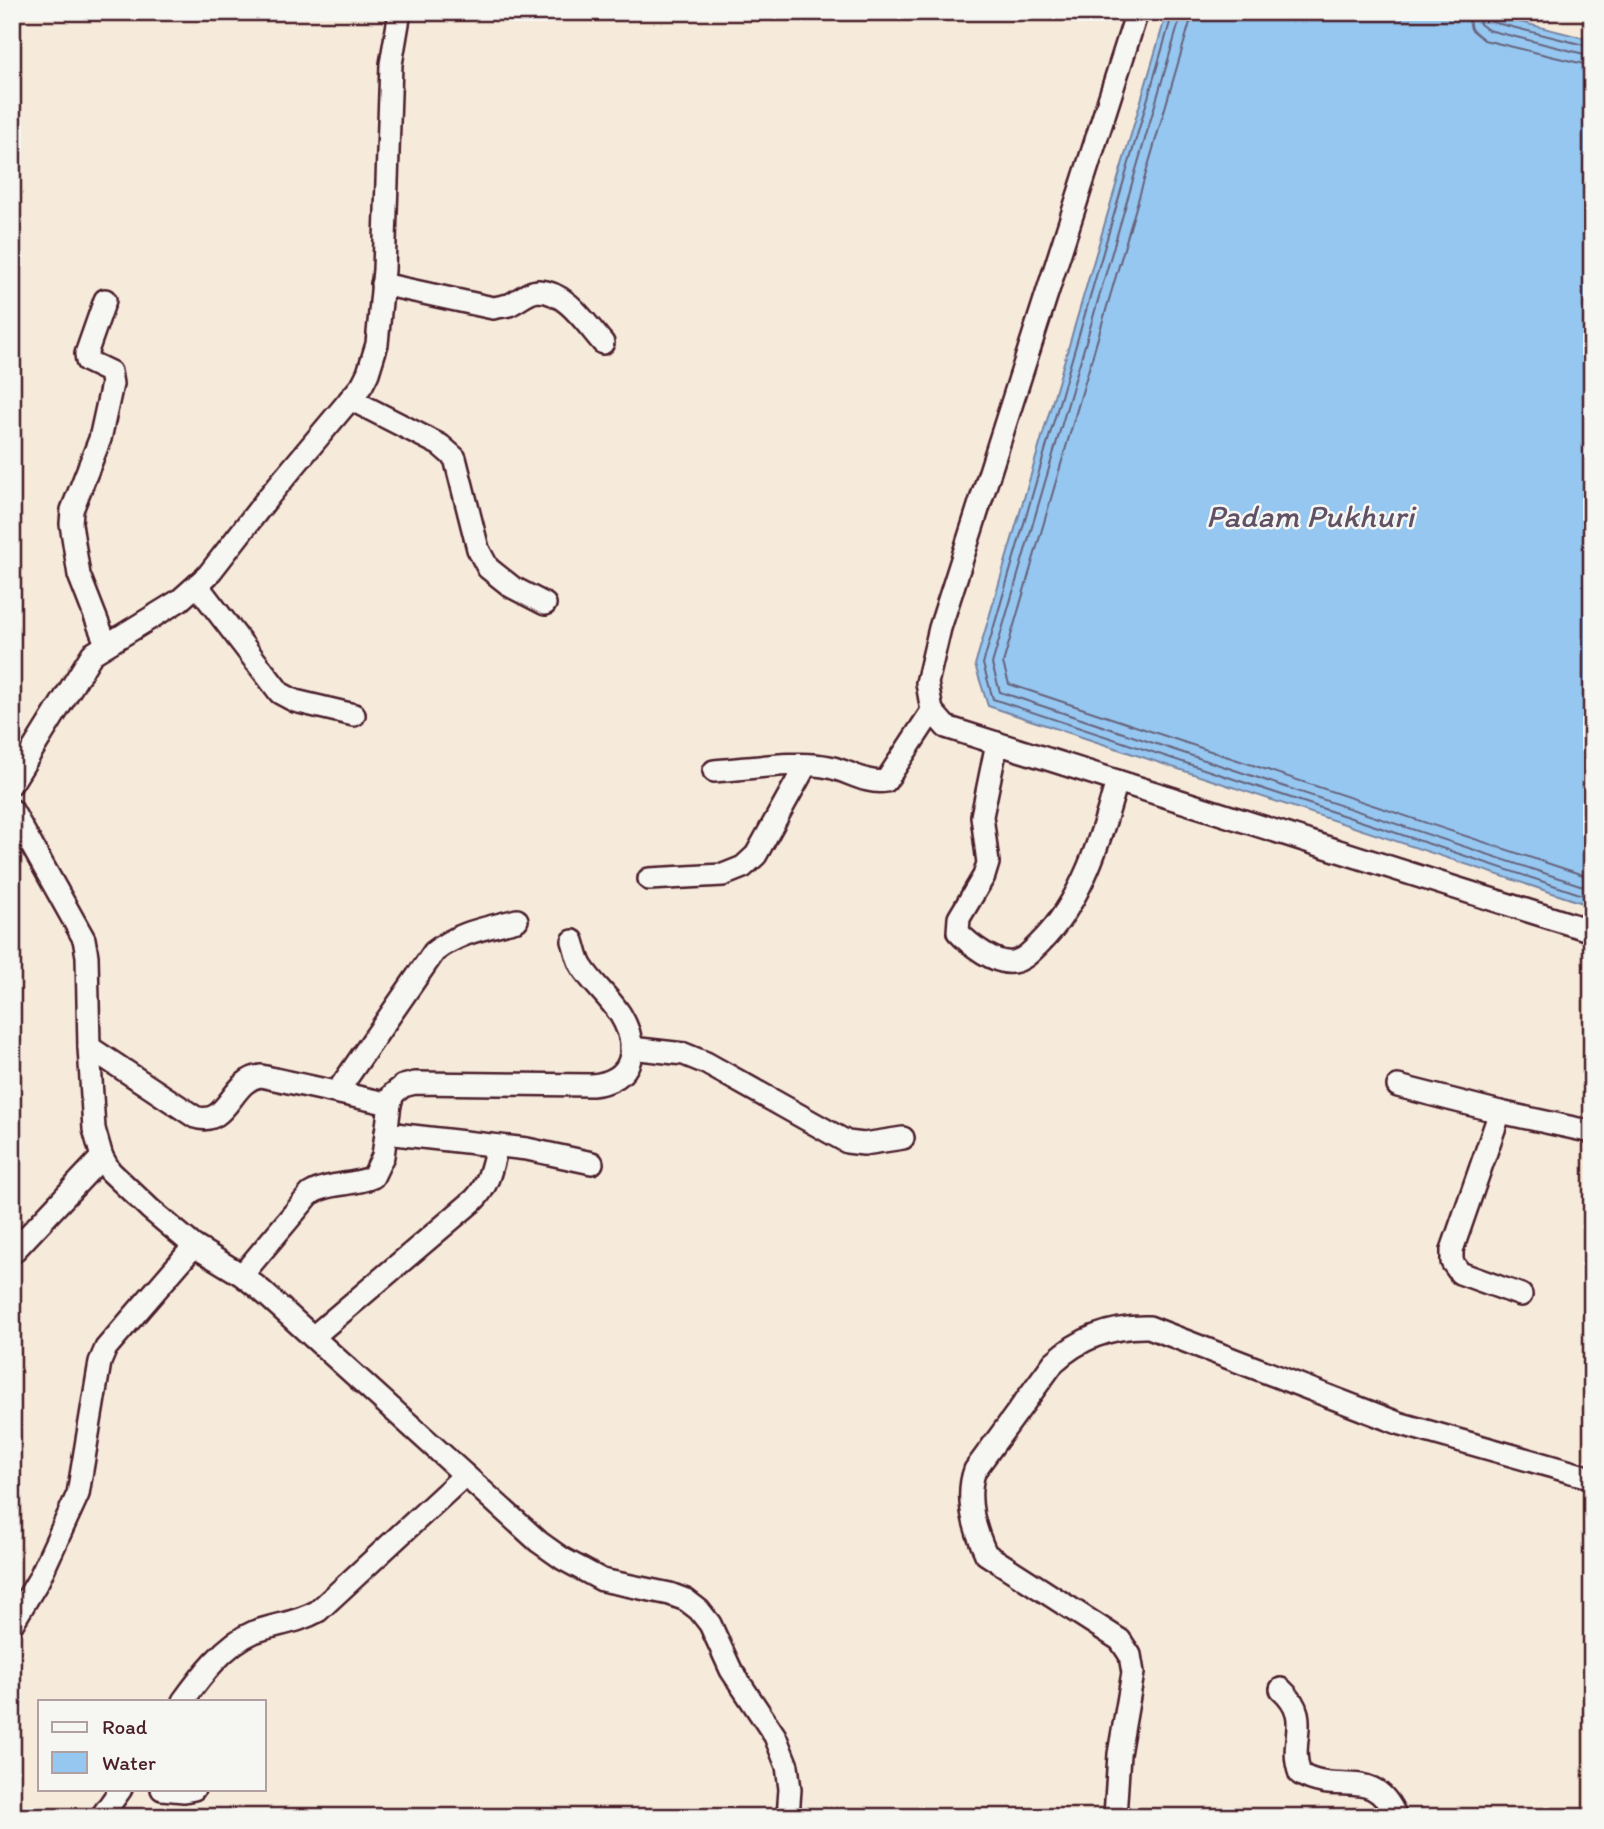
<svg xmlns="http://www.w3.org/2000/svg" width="1604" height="1829" viewBox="0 0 1604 1829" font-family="Itim,sans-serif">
  <rect width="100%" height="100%" fill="#f6ebdb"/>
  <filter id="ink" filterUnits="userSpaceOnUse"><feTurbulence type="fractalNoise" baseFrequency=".0143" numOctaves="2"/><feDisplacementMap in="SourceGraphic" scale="14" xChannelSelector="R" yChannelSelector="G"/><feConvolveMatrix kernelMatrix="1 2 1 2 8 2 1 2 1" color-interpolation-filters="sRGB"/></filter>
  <g filter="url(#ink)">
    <path fill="#95c7f1" stroke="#7784a2" stroke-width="2" d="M 1167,12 L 1480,12 L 1592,40 L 1592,906 L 988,706 L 975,665 Z"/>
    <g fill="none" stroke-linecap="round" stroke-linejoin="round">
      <g stroke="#68627a" stroke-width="2">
        <path d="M 1173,12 L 983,664 L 993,699 L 1592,898"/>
        <path d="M 1182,12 L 992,664 L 1000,692 L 1592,889"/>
        <path d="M 1193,12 L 1003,663 L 1009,684 L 1592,878"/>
        <path d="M 1467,12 L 1471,29 L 1484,40 L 1592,66"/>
        <path d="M 1477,12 L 1480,24 L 1488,30 L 1592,56"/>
        <path d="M 1486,12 L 1487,19 L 1492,22 L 1592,47"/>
      </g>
      <defs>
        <g id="minor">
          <path d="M 1137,12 L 940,628 L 927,683 L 932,711 L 946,727 L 1592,931"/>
          <path d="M 382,284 L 493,308 C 498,307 504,306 509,305 C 519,301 528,291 539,291 C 567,292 586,324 603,343"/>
          <path d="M 105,300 L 86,354 L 87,361 L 110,372 L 112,384 L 100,439 L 72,510 L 71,524 L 79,575 L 106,644"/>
          <path d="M 350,399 L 440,445 L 455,458 L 478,549 L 488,568 L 512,587 L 545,604"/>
          <path d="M 197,585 L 280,693 L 295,701 L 354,715"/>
          <path d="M 997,743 L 982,816 L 988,863 L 984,876 L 959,918 L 958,932 C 969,944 996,965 1013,962 C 1024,960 1031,952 1039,944 C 1082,902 1101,838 1117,781"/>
          <path d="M 714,771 C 747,769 798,760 829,767 C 849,771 865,784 886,781 L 932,711"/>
          <path d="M 12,783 L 92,654 L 180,600 L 208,575 L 270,495 L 362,385 L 368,373 L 377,344 L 384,270 L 391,64 L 400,12"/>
          <path d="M 12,810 L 84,939 L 87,956 L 89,1047 L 94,1129 L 102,1157 L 110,1171 L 150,1209 L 194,1246 L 242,1275 L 262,1291 L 539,1542 L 563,1559 L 602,1580 L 670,1594 L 686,1600 L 699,1610 L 710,1624 L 731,1670 L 775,1736 L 787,1766 L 790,1789 L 788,1817"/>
          <path d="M 649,879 L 723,875 L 743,867 L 756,855 L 806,765"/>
          <path d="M 89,1047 L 195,1117 C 228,1128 231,1079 261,1076 L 390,1104"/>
          <path d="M 631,1048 L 684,1054 L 706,1063 L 847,1142 L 864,1144 L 903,1138"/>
          <path d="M 1398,1086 L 1500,1112 L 1592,1132"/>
          <path d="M 337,1092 L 434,952 C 458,932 487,928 517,920"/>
          <path d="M 1500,1112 L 1452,1250 L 1452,1262 L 1460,1273 L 1521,1295"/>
          <path d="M 386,1133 L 527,1149 L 592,1163"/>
          <path d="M 12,1253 L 102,1157"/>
          <path d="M 242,1275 L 310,1194 C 329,1182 353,1186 373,1177 L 383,1156 L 390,1104 L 393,1094 L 403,1086 L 415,1083 L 592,1085 C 635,1081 640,1047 620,1014 C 609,997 593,984 582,967 C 577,959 576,950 573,941"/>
          <path d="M 313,1337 L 474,1200 C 489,1185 492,1166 497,1146"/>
          <path d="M 12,1624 L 39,1579 L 78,1494 L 100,1362 L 106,1348 L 194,1246"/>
          <path d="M 1281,1689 C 1314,1719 1287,1739 1300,1774 C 1340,1797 1373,1764 1396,1817"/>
          <path d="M 183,1701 C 201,1676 225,1644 254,1632 C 276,1624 297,1623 318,1611 L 465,1475"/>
          <path d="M 162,1789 L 184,1791 L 194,1789"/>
          <path d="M 101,1817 L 121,1789"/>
          <path d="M 1115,1817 L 1119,1754 L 1133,1673 L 1130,1655 L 1120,1640 L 986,1554 C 974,1528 965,1497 975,1470 L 1054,1362 C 1080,1338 1113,1326 1149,1327 L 1398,1423 L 1592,1478"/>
        </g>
      </defs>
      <use href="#minor" stroke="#4a1f2b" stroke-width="26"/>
      <use href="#minor" stroke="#f6f6f2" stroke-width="21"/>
    </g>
  </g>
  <g text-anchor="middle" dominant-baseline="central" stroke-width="5" stroke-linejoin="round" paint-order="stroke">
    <g font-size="32" font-style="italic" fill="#605166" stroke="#f6f6f2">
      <text x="1310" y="516">Padam Pukhuri</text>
    </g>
  </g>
  <rect width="1604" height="1829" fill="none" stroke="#f6f6f2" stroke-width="42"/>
  <rect x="21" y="21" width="1562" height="1787" fill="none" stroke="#4a1f2b" stroke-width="2.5" filter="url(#ink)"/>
  <rect x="38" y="1700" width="228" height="91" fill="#f6f6f2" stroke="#b1a0a2" stroke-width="2"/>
  <rect x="52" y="1722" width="35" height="10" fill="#f6f6f2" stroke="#b1a0a2" stroke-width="2"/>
  <text x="102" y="1734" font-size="21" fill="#4a1f2b">Road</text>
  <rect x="52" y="1752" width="35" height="21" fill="#95c7f1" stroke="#b1a0a2" stroke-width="2"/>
  <text x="102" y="1770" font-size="21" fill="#4a1f2b">Water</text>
</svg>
